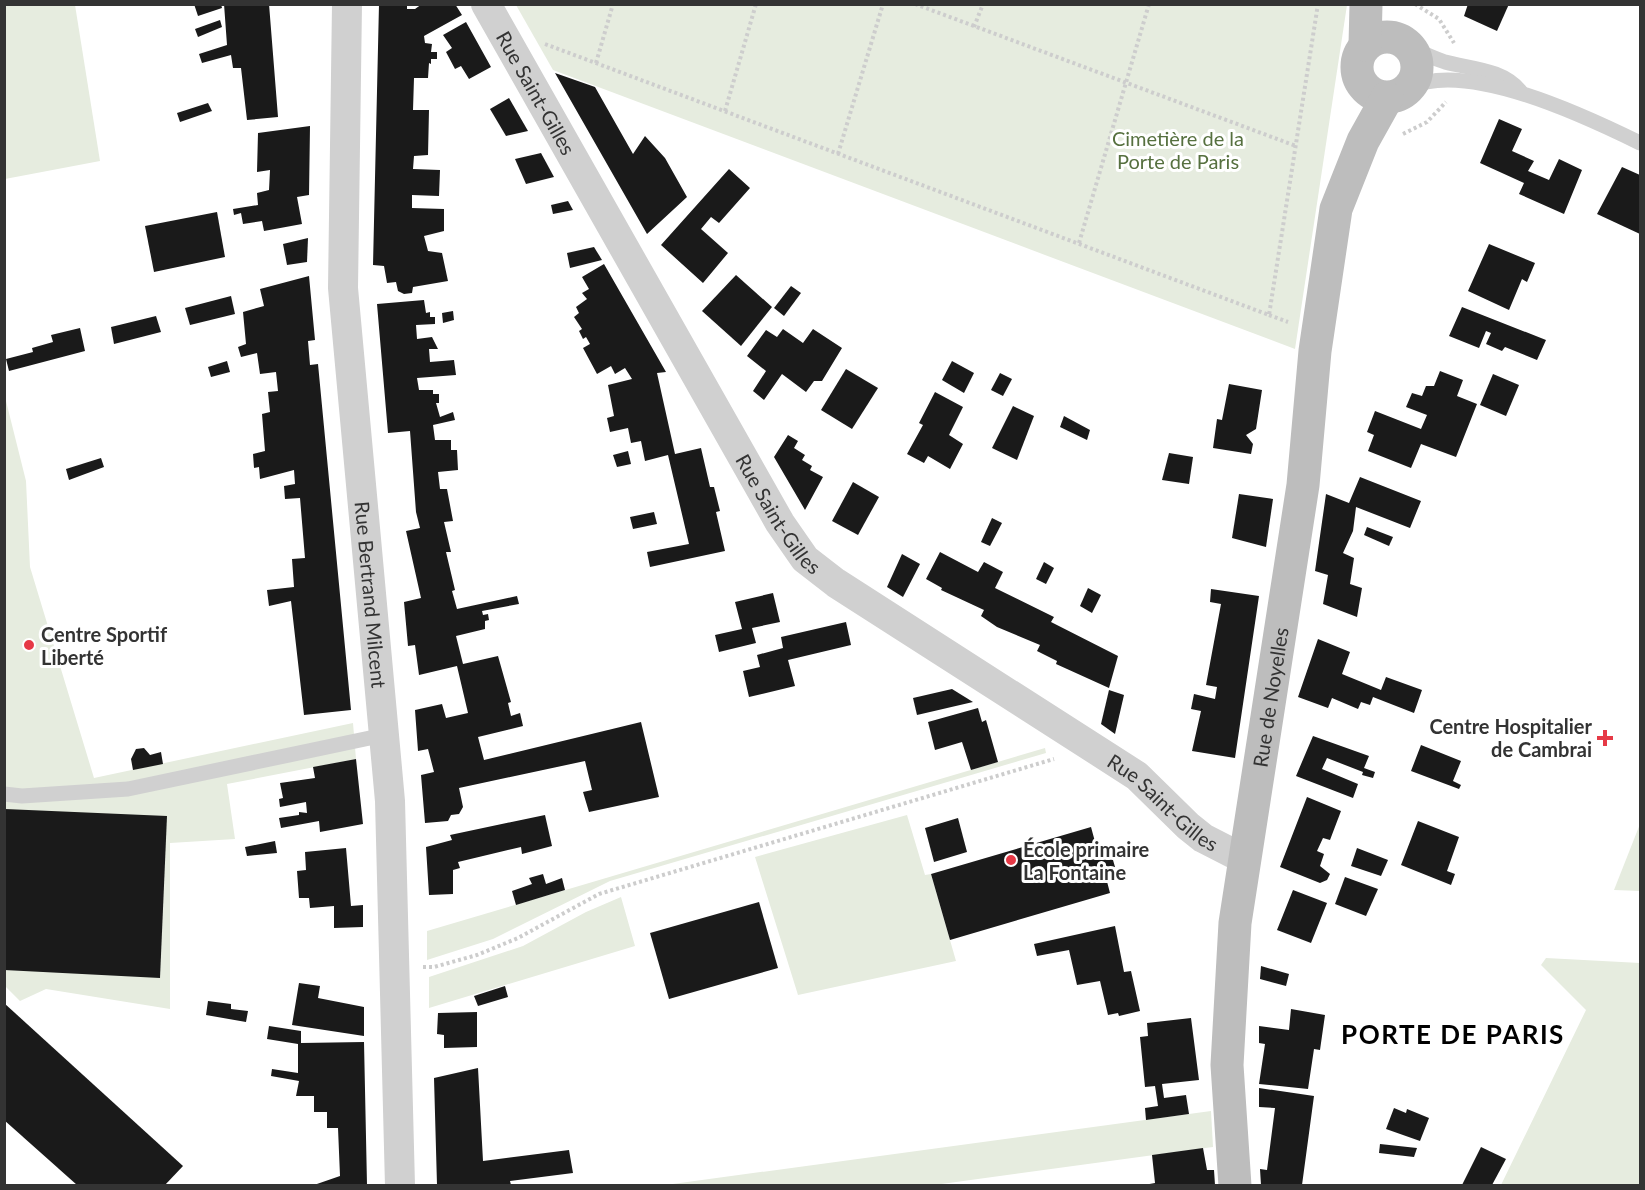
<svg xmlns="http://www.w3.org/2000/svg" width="1645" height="1190" viewBox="0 0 1645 1190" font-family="Lato,sans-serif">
  <rect width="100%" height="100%" fill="#fff"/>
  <g fill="#e6ecdf">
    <path d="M 5,4 L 75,5 L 100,161 L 5,179 Z"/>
    <path d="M 516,5 L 1347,5 L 1295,349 L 553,70 Z"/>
    <path d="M 4,393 L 26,481 L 30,567 L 94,778 L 353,723 L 356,759 L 227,784 L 235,839 L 170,843 L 170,1009 L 46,989 L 20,1001 L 5,986 Z"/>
    <path d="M 1045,748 L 1046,753 L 610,881 L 493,939 L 427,960 L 427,931 Z"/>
    <path d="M 907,815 L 925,875 L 931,874 L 956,961 L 798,995 L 755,857 Z"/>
    <path d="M 1640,824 L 1640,891 L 1614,890 Z"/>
    <path d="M 621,897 L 635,946 L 429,1008 L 429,977 L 523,946 L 586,912 Z"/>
    <path d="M 1546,958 L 1640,963 L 1640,1185 L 1501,1185 L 1586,1010 L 1541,965 Z"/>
    <path d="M 1211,1111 L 1213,1147 L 927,1186 L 658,1186 Z"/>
  </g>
  <g fill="#1a1a1a">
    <path d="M 194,4 L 221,4 L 222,8 L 198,16 Z"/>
    <path d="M 224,4 L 269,4 L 278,117 L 247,120 L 241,68 L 233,68 L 231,55 L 202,63 L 199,54 L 227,45 Z"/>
    <path d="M 379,4 L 407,4 L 407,9 L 415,9 L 422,4 L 455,4 L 462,15 L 424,36 L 425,43 L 432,44 L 431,52 L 437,52 L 437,59 L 431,59 L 431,64 L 429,63 L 428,78 L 414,78 L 413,110 L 429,110 L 428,155 L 414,156 L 413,169 L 440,170 L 439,196 L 412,195 L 412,208 L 444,209 L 444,231 L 424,236 L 428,251 L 442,253 L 448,281 L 413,287 L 412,293 L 404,294 L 398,291 L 396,282 L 387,283 L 384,266 L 373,265 Z"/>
    <path d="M 1468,4 L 1509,4 L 1497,31 L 1464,16 Z"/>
    <path d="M 220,20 L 222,27 L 198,37 L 195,29 Z"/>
    <path d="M 466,22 L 491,67 L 469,79 L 461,66 L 455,69 L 446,52 L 452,48 L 443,35 Z"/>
    <path d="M 555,73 L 595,87 L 633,154 L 645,136 L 665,158 L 687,197 L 647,234 Z"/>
    <path d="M 509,98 L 528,131 L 506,136 L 490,109 Z"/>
    <path d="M 208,103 L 212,111 L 180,122 L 177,113 Z"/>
    <path d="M 1499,119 L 1522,129 L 1512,151 L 1534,161 L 1528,171 L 1549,180 L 1559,159 L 1582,170 L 1564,214 L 1519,194 L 1524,183 L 1480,163 Z"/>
    <path d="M 310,126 L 309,195 L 297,197 L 302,224 L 264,231 L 262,221 L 243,224 L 241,213 L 234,215 L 233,209 L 258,205 L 257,193 L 269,190 L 270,170 L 257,172 L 258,133 Z"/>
    <path d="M 541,153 L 554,177 L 526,184 L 515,159 Z"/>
    <path d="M 1622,167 L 1640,175 L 1640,234 L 1597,214 Z"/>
    <path d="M 729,169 L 750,188 L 719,223 L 711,217 L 701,229 L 728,253 L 703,283 L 661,245 Z"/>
    <path d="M 568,201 L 573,210 L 553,214 L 551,205 Z"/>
    <path d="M 217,212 L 225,257 L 154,272 L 145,226 Z"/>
    <path d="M 308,238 L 307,262 L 287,265 L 283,244 Z"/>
    <path d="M 1489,244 L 1535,263 L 1527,282 L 1522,279 L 1509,310 L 1468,291 Z"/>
    <path d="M 594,247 L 602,260 L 570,268 L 567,253 Z"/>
    <path d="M 604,264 L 666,372 L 657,373 L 675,454 L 701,448 L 710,487 L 714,487 L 720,511 L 716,512 L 725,551 L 650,567 L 647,552 L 689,544 L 668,455 L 645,461 L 641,441 L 631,443 L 628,428 L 610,432 L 607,418 L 614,416 L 608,385 L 632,379 L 625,368 L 615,374 L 611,366 L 597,374 L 583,348 L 590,344 L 586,337 L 583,339 L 579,331 L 582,329 L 574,317 L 579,313 L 576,307 L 587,299 L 582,293 L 589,289 L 582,277 Z"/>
    <path d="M 736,275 L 772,307 L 741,346 L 702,311 Z"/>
    <path d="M 309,276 L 315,340 L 308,341 L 310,365 L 318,364 L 351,710 L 304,715 L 291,601 L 269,606 L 267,590 L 294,587 L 292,559 L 305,558 L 300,498 L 285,499 L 284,486 L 295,484 L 294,470 L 260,479 L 259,467 L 254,468 L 253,454 L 265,451 L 262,414 L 270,412 L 268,392 L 278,391 L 276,372 L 260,374 L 257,353 L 241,357 L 238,347 L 246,344 L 243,312 L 264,306 L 260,289 Z"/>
    <path d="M 791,286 L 801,293 L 784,316 L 774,308 Z"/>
    <path d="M 231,296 L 235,314 L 190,325 L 185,308 Z"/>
    <path d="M 424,300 L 426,313 L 430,312 L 430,317 L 435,317 L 435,324 L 416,325 L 417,339 L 432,337 L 438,349 L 429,349 L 430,362 L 454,360 L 456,375 L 417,378 L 419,390 L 433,390 L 433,394 L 439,394 L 439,403 L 436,403 L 440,417 L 453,412 L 455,420 L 433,425 L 435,440 L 451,440 L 451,450 L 457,450 L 458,470 L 438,472 L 440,489 L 447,489 L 453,521 L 444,522 L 451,552 L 446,552 L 455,590 L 452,591 L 457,609 L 517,596 L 519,604 L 482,611 L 483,615 L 488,614 L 489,620 L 485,621 L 485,629 L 456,636 L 463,664 L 498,656 L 511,702 L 508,703 L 511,716 L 520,713 L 523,726 L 478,737 L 484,760 L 641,722 L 659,797 L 589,812 L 583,792 L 592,790 L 585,761 L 459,788 L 463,807 L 459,814 L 451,815 L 448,821 L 425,823 L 421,775 L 434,772 L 428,749 L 418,751 L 415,710 L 442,704 L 446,718 L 468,713 L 457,666 L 419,675 L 415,645 L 408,646 L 404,602 L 421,598 L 406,531 L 420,528 L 416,512 L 410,431 L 388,433 L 377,304 Z"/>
    <path d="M 1462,307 L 1546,340 L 1537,360 L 1505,347 L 1502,351 L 1486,344 L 1491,333 L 1486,331 L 1479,348 L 1449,336 Z"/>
    <path d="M 453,311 L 454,320 L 443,323 L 442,313 Z"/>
    <path d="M 156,316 L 161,332 L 114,344 L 111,327 Z"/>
    <path d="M 80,328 L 85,351 L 9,371 L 6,359 L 33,352 L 32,348 L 53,342 L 51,335 Z"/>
    <path d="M 783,329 L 803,343 L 813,329 L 842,348 L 822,381 L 814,381 L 806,392 L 782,374 L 764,400 L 753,391 L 766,371 L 747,356 L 766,330 L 777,337 Z"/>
    <path d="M 227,361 L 230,372 L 211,377 L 208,367 Z"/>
    <path d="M 952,361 L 974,373 L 964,393 L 942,380 Z"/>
    <path d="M 846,369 L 878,388 L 852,429 L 821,410 Z"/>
    <path d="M 1440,371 L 1463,380 L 1457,396 L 1477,404 L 1456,457 L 1421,444 L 1411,468 L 1368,451 L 1374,435 L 1367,432 L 1375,411 L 1421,429 L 1427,415 L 1406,407 L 1412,393 L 1422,396 L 1426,386 L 1434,386 Z"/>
    <path d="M 1000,373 L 1012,379 L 1003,396 L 991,390 Z"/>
    <path d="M 1493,374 L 1519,385 L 1506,416 L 1480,405 Z"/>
    <path d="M 1229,384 L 1262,390 L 1256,429 L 1246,435 L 1253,444 L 1251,454 L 1213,448 L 1217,419 L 1222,420 Z"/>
    <path d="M 935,392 L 963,407 L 949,435 L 963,444 L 950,469 L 928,456 L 924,463 L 907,454 L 923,425 L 919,423 Z"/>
    <path d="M 1013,406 L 1034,416 L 1017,460 L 992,448 Z"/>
    <path d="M 1064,416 L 1090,430 L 1087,440 L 1060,427 Z"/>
    <path d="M 788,435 L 798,441 L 794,448 L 805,455 L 802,460 L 812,466 L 810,470 L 823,477 L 805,510 L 774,457 Z"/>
    <path d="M 628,451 L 631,464 L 617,467 L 613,455 Z"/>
    <path d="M 1169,453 L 1193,457 L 1189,484 L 1162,480 Z"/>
    <path d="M 101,458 L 104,467 L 69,480 L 66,469 Z"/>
    <path d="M 1360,477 L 1421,501 L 1410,528 L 1356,507 L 1353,531 L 1343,553 L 1354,558 L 1350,584 L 1362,588 L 1357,617 L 1323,604 L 1328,575 L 1315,571 L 1326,494 L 1349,503 Z"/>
    <path d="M 853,482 L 879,497 L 858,535 L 832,521 Z"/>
    <path d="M 1239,494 L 1273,499 L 1266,547 L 1232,538 Z"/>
    <path d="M 654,512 L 657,524 L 633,529 L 630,517 Z"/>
    <path d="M 992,518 L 1002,523 L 990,546 L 981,542 Z"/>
    <path d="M 1367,527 L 1393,537 L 1389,546 L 1364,535 Z"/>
    <path d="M 940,552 L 978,572 L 984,562 L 1003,572 L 995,588 L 1054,617 L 1051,622 L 1118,656 L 1109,688 L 1056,664 L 1057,661 L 1037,651 L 1040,645 L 997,627 L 981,616 L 984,610 L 941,590 L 942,588 L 926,579 Z"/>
    <path d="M 902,554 L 920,564 L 903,597 L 887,587 Z"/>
    <path d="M 1044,562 L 1054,568 L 1046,584 L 1036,579 Z"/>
    <path d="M 1088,588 L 1101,595 L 1092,613 L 1080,606 Z"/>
    <path d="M 1211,589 L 1259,596 L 1235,758 L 1192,751 L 1201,711 L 1191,709 L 1194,694 L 1215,699 L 1217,687 L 1206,685 L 1221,604 L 1210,602 Z"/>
    <path d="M 773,593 L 780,622 L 752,628 L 756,643 L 719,652 L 715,635 L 742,629 L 735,602 Z"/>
    <path d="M 846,622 L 851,645 L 788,660 L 795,686 L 749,697 L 743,671 L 760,667 L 757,655 L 783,648 L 781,637 Z"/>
    <path d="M 1318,639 L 1350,652 L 1342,674 L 1381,690 L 1386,677 L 1422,690 L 1414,713 L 1373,697 L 1370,705 L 1361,702 L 1358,709 L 1332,698 L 1328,708 L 1298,697 Z"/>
    <path d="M 952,689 L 973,702 L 917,715 L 913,698 Z"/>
    <path d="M 1109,690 L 1124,695 L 1115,734 L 1101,724 Z"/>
    <path d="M 978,708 L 982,722 L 986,720 L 998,762 L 971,770 L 962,742 L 935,750 L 928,722 Z"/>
    <path d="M 1313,736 L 1369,756 L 1364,768 L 1375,772 L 1373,778 L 1362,775 L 1363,772 L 1327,758 L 1322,769 L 1358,784 L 1353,798 L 1296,776 Z"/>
    <path d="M 1421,745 L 1461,761 L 1453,781 L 1461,785 L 1459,789 L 1411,771 Z"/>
    <path d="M 144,748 L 150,755 L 161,752 L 163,764 L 133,770 L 131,759 L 136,749 Z"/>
    <path d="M 356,759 L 363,824 L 320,832 L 319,821 L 281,828 L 279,818 L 299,815 L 299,812 L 307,813 L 306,802 L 280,807 L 279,799 L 283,798 L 280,783 L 315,778 L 313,767 Z"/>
    <path d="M 1307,797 L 1341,811 L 1330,840 L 1323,838 L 1317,851 L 1324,854 L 1320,866 L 1330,874 L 1327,880 L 1320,883 L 1280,867 Z"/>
    <path d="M 5,809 L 167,816 L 160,978 L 4,970 Z"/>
    <path d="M 545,815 L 552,846 L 522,854 L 521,847 L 458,862 L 460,868 L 453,870 L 453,894 L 429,895 L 426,847 L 452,840 L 450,835 Z"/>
    <path d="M 958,818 L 967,852 L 934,862 L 925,828 Z"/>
    <path d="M 1418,821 L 1459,837 L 1447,871 L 1455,874 L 1451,885 L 1401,865 Z"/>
    <path d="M 1091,827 L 1097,849 L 1109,846 L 1115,867 L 1104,870 L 1110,893 L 950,940 L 931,874 Z"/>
    <path d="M 275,841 L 277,853 L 247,856 L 245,847 Z"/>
    <path d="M 346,848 L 351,906 L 363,905 L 363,927 L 334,928 L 334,906 L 310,908 L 309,898 L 299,898 L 297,871 L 306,870 L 305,852 Z"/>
    <path d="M 1357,848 L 1388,860 L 1381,876 L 1351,866 Z"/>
    <path d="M 543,874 L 546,884 L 562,878 L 565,890 L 516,905 L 512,891 L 532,884 L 529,878 Z"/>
    <path d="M 1345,877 L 1378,889 L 1366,916 L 1335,904 Z"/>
    <path d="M 1293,890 L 1327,903 L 1311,943 L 1277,930 Z"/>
    <path d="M 759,902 L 778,968 L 669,999 L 650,933 Z"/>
    <path d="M 1115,926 L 1124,972 L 1131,971 L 1140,1011 L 1119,1016 L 1118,1013 L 1108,1015 L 1100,981 L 1077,985 L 1069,950 L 1037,956 L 1034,944 Z"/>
    <path d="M 1261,966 L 1289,974 L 1286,986 L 1260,979 Z"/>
    <path d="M 299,983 L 320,986 L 318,998 L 364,1007 L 364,1036 L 292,1025 Z"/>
    <path d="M 505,986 L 508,997 L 478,1006 L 474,996 Z"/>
    <path d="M 208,1001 L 231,1004 L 231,1009 L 248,1011 L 246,1022 L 206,1015 Z"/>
    <path d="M 4,1003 L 183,1166 L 165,1185 L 77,1185 L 4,1120 Z"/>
    <path d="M 1291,1009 L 1325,1015 L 1320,1050 L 1314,1049 L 1308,1089 L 1259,1084 L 1265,1044 L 1259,1043 L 1259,1026 L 1289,1030 Z"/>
    <path d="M 477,1012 L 477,1047 L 444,1048 L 444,1035 L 437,1034 L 438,1013 Z"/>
    <path d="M 1191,1018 L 1199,1080 L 1162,1084 L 1164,1098 L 1186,1095 L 1189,1114 L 1146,1120 L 1145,1108 L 1158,1106 L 1155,1086 L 1145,1087 L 1140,1037 L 1148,1036 L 1147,1023 Z"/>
    <path d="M 269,1026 L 301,1031 L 301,1043 L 364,1042 L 367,1185 L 314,1185 L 340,1176 L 338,1128 L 327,1128 L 327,1112 L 314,1112 L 314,1096 L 296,1096 L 299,1081 L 271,1076 L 272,1069 L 298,1073 L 298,1044 L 267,1039 Z"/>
    <path d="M 478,1068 L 483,1161 L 569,1150 L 573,1173 L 510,1181 L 511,1185 L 437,1185 L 434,1078 Z"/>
    <path d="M 1259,1088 L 1314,1096 L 1302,1185 L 1261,1185 L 1260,1169 L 1267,1170 L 1275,1108 L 1259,1107 Z"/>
    <path d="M 1394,1108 L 1406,1113 L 1407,1109 L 1429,1118 L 1420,1141 L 1386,1129 Z"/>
    <path d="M 1380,1144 L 1417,1148 L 1414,1157 L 1379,1153 Z"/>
    <path d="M 1481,1147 L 1506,1159 L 1492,1185 L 1462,1185 Z"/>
    <path d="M 1203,1148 L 1207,1170 L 1214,1170 L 1215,1185 L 1144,1185 L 1155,1183 L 1152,1155 Z"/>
  </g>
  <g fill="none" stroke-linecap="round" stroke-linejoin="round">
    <g stroke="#cdcdcd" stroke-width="4" stroke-dasharray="3 3" stroke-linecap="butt">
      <path d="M 915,4 L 1296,146"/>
      <path d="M 1415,4 L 1439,19 L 1454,43"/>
      <path d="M 974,27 L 983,4"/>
      <path d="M 545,44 L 1269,315 L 1318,4"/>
      <path d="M 596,63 L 613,4"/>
      <path d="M 725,111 L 756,4"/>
      <path d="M 1403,134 L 1427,122 L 1446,102"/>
      <path d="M 838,154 L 883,4"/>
      <path d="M 1079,243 L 1149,4"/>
      <path d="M 1269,315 L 1288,322"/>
      <path d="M 423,967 L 434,967 L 477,955 L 518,938 L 599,894 L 1054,759"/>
    </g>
    <g stroke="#d0d0d0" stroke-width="15">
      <path d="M 1410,47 C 1422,53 1433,58 1445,62 C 1471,69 1503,69 1521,92"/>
      <path d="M 1409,88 C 1466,59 1587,117 1640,143"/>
      <path d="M 4,794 L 22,796 L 128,789 L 384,735"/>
    </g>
    <g stroke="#d0d0d0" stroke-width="30">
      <path id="s1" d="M 347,4 L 343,288 L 390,801 L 400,1186"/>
      <path id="s2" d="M 486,4 L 780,523 L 805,559 L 836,583 L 1137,776 L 1188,826 L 1203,838 L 1244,859"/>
    </g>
    <g stroke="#bdbdbd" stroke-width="33">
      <circle cx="1387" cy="67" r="30"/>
      <path d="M 1365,45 L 1366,4"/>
      <path id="s3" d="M 1235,1186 L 1227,1065 L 1235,923 L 1303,485 L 1315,351 L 1336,209 L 1363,141 L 1387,98"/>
    </g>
  </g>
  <g fill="#e63946" stroke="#fff" stroke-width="2">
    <circle cx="29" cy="645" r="6"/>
    <path d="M1602 729h6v6h6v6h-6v6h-6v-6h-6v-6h6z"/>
    <circle cx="1011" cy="860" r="6"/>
  </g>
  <g text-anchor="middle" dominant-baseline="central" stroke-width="6" stroke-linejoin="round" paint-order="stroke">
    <g font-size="20" fill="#333" stroke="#fff">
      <text stroke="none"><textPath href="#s2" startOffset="102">Rue Saint-Gilles</textPath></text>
      <text stroke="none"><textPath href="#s2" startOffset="588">Rue Saint-Gilles</textPath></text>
      <text stroke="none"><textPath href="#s1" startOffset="592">Rue Bertrand Milcent</textPath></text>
      <text stroke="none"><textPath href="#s3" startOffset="492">Rue de Noyelles</textPath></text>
      <text stroke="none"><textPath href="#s2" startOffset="1074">Rue Saint-Gilles</textPath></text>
    </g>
    <g font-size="20" fill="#56703f" stroke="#fff">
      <text x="1178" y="138">Cimetière de la<tspan x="1178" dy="23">Porte de Paris</tspan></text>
    </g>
    <g font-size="20" font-weight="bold" fill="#333" stroke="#fff" text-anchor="start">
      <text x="41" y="634">Centre Sportif<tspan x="41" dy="23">Liberté</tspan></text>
      <text x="1592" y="726" text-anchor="end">Centre Hospitalier<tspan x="1592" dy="23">de Cambrai</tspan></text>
      <text x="1023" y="849">École primaire<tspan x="1023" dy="23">La Fontaine</tspan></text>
    </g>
    <g font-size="26" font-weight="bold" letter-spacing="1.5" fill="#000" stroke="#fff">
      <text x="1453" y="1034">PORTE DE PARIS</text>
    </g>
  </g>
  <rect width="1645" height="1190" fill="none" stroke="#333333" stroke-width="12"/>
</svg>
